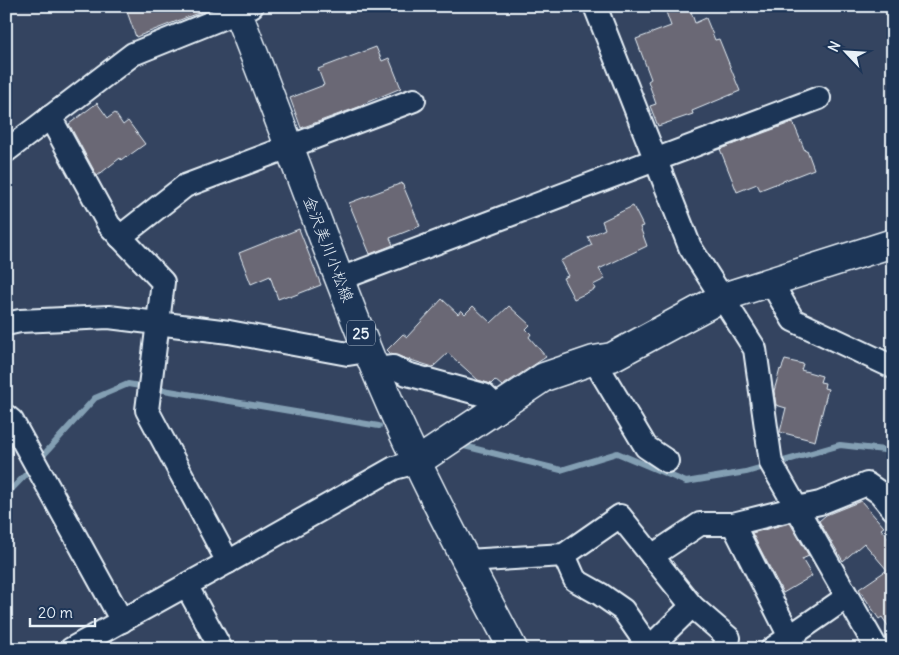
<svg xmlns="http://www.w3.org/2000/svg" width="899" height="655" viewBox="0 0 899 655" font-family="Delius,'Klee One',sans-serif">
  <rect width="100%" height="100%" fill="#344460"/>
  <filter id="ink" filterUnits="userSpaceOnUse"><feTurbulence type="fractalNoise" baseFrequency=".02" numOctaves="2"/><feDisplacementMap in="SourceGraphic" scale="10" xChannelSelector="R" yChannelSelector="G"/><feConvolveMatrix kernelMatrix="1 2 1 2 8 2 1 2 1" color-interpolation-filters="sRGB"/></filter>
  <g filter="url(#ink)">
    <g fill="none" stroke-linecap="round" stroke-linejoin="round">
      <g stroke="#839fb3" stroke-width="6">
        <path d="M 460,445 L 561,470 L 617,453 L 686,482 L 746,472 L 767,466"/>
        <path d="M 39,460 L 95,398 L 128,384 L 379,426"/>
        <path d="M 777,463 L 840,445 L 893,451"/>
        <path d="M 6,495 L 32,468"/>
      </g>
    </g>
    <g fill="#6a6874" stroke="#e8f1f8">
      <path d="M 125,6 L 216,6 L 136,37 Z"/>
      <path d="M 679,6 L 689,6 L 695,23 L 706,18 L 715,40 L 719,39 L 740,91 L 692,111 L 693,114 L 658,126 L 650,106 L 656,104 L 648,81 L 651,79 L 636,39 L 671,26 L 666,12 Z"/>
      <path d="M 376,47 L 382,61 L 389,58 L 401,88 L 363,104 L 364,105 L 301,128 L 290,98 L 324,85 L 318,69 Z"/>
      <path d="M 97,103 L 108,118 L 115,113 L 123,125 L 128,121 L 145,144 L 127,157 L 126,156 L 121,160 L 120,158 L 97,176 L 69,124 Z"/>
      <path d="M 793,122 L 805,151 L 807,150 L 814,169 L 760,190 L 757,184 L 737,192 L 720,149 Z"/>
      <path d="M 402,183 L 420,226 L 390,238 L 393,245 L 370,254 L 349,203 Z"/>
      <path d="M 633,206 L 643,226 L 640,227 L 647,246 L 599,269 L 605,279 L 593,285 L 595,289 L 574,299 L 563,278 L 568,276 L 560,261 L 592,245 L 588,237 L 605,229 L 602,221 Z"/>
      <path d="M 299,229 L 321,285 L 290,297 L 289,295 L 278,299 L 270,276 L 251,284 L 239,253 Z"/>
      <path d="M 442,299 L 458,314 L 461,310 L 465,314 L 473,306 L 491,323 L 509,306 L 530,325 L 526,329 L 531,334 L 529,337 L 546,357 L 502,386 L 495,380 L 491,384 L 478,380 L 448,353 L 433,367 L 391,354 L 387,350 L 403,334 L 407,337 Z"/>
      <path d="M 785,360 L 803,364 L 801,370 L 822,376 L 820,382 L 825,383 L 824,388 L 828,389 L 815,441 L 780,432 L 786,408 L 776,405 L 774,391 L 780,369 L 781,370 Z"/>
      <path d="M 861,501 L 884,527 L 881,529 L 893,543 L 893,633 L 882,617 L 879,619 L 859,589 L 887,570 L 864,543 L 843,561 L 819,521 L 826,515 Z"/>
      <path d="M 790,523 L 809,556 L 802,559 L 812,576 L 783,593 L 752,533 Z"/>
    </g>
    <g fill="none" stroke-linecap="round" stroke-linejoin="round">
      <defs>
        <g id="minor">
          <path d="M 595,6 L 690,247 L 755,349 L 771,463 L 877,649"/>
          <path d="M 50,117 L 109,225 L 163,282 L 147,410 L 228,562"/>
          <path d="M 6,151 L 133,54 L 252,6"/>
          <path d="M 120,237 L 185,186 L 414,100"/>
          <path d="M 340,279 L 819,98"/>
          <path d="M 771,282 L 793,320 L 893,367"/>
          <path d="M 6,324 L 20,321 L 109,317 L 229,332 L 348,354 L 367,351"/>
          <path d="M 594,360 L 646,447 L 667,461"/>
          <path d="M 376,369 L 393,367 L 407,374 L 484,395 L 498,408"/>
          <path d="M 6,416 L 12,421 L 122,621"/>
          <path d="M 733,524 L 790,637 L 793,649"/>
          <path d="M 564,555 L 575,580 L 600,594 L 623,610 L 650,649"/>
          <path d="M 652,556 L 700,524 L 733,524 L 797,508 L 820,503 L 867,484 L 880,493 L 893,509"/>
          <path d="M 467,561 L 564,555 L 620,516 L 692,606 L 729,638 L 723,649"/>
          <path d="M 186,585 L 221,649"/>
          <path d="M 649,648 L 692,606"/>
          <path d="M 71,649 L 228,562 L 394,468 L 417,462"/>
          <path d="M 772,649 L 847,597"/>
        </g>
        <path id="tertiary" d="M 417,462 L 544,377 L 594,360 L 612,357 L 723,297 L 893,243"/>
        <path id="primary" d="M 235,6 C 281,120 321,236 367,349 C 408,452 461,551 513,649"/>
      </defs>
      <use href="#minor" stroke="#e8f1f8" stroke-width="26"/>
      <use href="#tertiary" stroke="#e8f1f8" stroke-width="31"/>
      <use href="#primary" stroke="#e8f1f8" stroke-width="31"/>
      <use href="#minor" stroke="#1d3557" stroke-width="22"/>
      <use href="#tertiary" stroke="#1d3557" stroke-width="28"/>
      <use href="#primary" stroke="#1d3557" stroke-width="28"/>
    </g>
  </g>
  <g text-anchor="middle" dominant-baseline="central" stroke-width="5" stroke-linejoin="round" paint-order="stroke">
    <rect fill="#1d3557" stroke="#abb9c8" stroke-width="1" x="347" y="320.5" width="28" height="25" rx="4"/>
    <g font-size="15" font-weight="bold" fill="#e8f1f8">
      <text x="361" y="333">25</text>
    </g>
    <g font-size="16" fill="#e8f1f8" stroke="#1d3557">
      <text transform="translate(329 249) rotate(69)">金沢美川小松線</text>
    </g>
  </g>
  <rect width="899" height="655" fill="none" stroke="#1d3557" stroke-width="25"/>
  <rect x="12" y="12" width="874" height="630" fill="none" stroke="#e8f1f8" stroke-width="2" filter="url(#ink)"/>
  <g transform="translate(846 52) rotate(295)" stroke="#1d3557" stroke-width="4" paint-order="stroke">
  <path d="M0-4L9 19L0 12L-9 19Z" fill="#e8f1f8"/>
  <text y="-8" font-size="14" font-weight="bold" text-anchor="middle" fill="#e8f1f8">N</text>
  </g>
  <path d="M30 618v8h65v-8" fill="none" stroke="#e8f1f8" stroke-width="2.5"/>
  <text x="38" y="618" font-size="15" fill="#e8f1f8" stroke="#1d3557" stroke-width="4" paint-order="stroke">20 m</text>
</svg>
